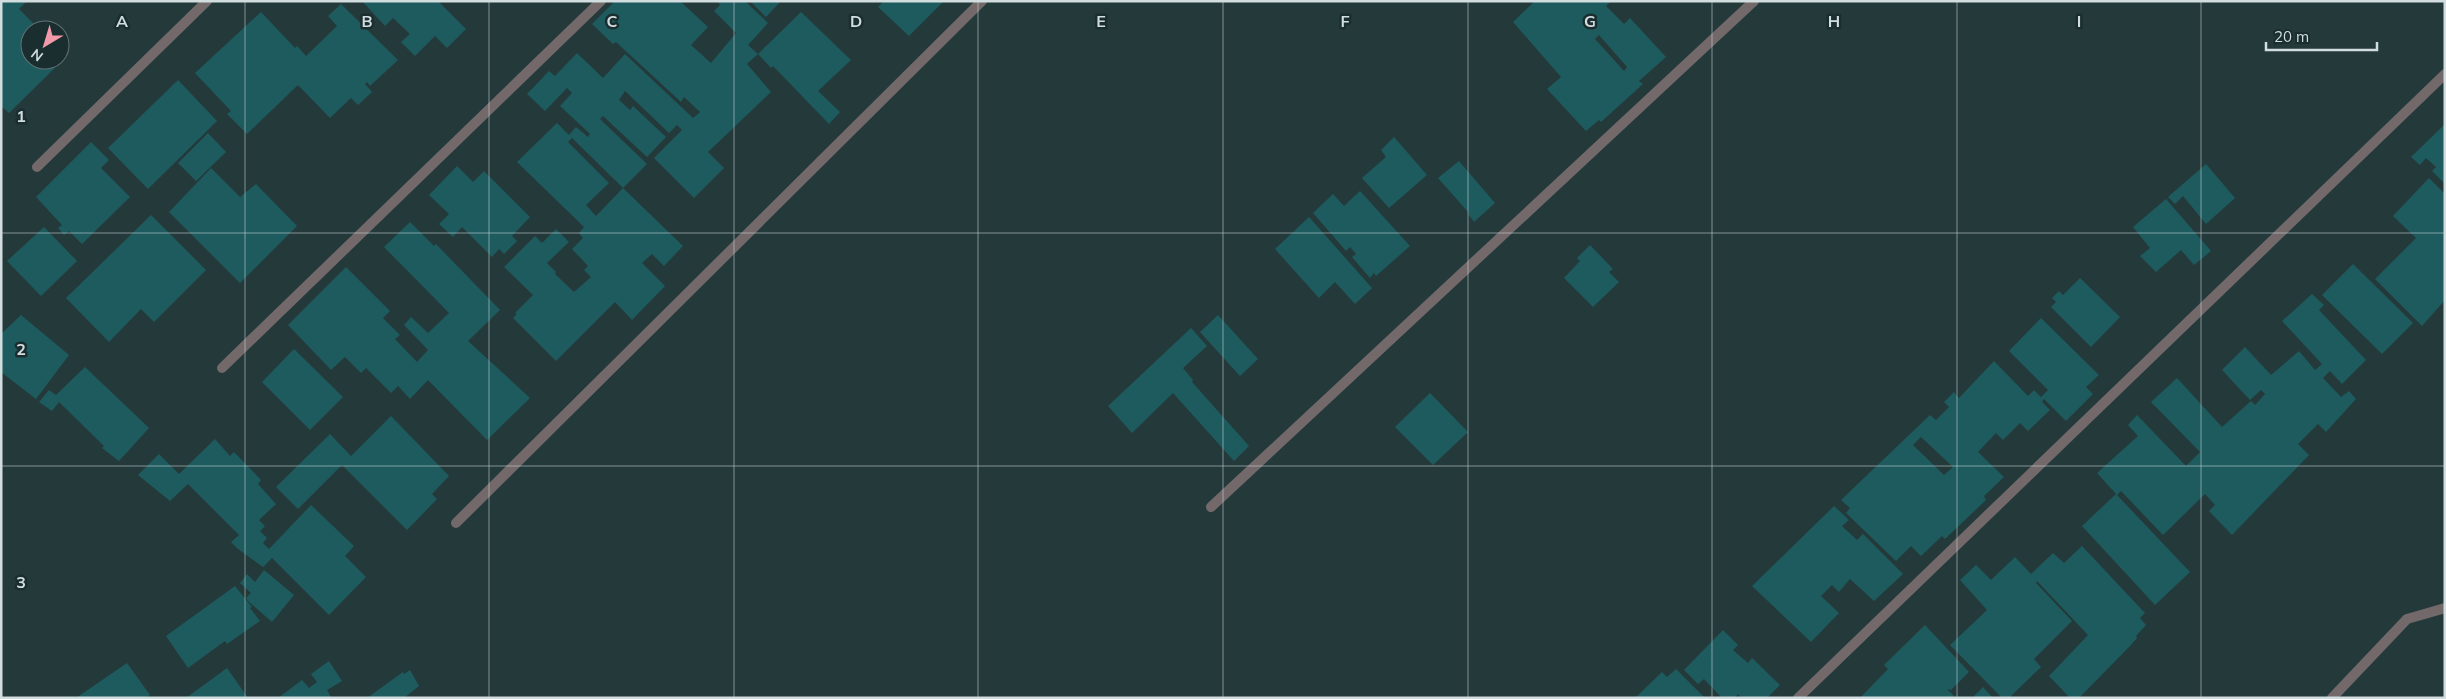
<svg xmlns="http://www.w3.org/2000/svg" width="2446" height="699" viewBox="0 0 2446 699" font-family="Mulish,sans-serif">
  <rect width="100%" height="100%" fill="#24393a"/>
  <g fill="#1e5b5e" fill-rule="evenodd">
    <path d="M 1,1 L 27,1 L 19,9 L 40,30 L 30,30 L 30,60 L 60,60 L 60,51 L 66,57 L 9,113 L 1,106 Z"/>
    <path d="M 362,1 L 438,1 L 466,29 L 447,48 L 435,36 L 415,56 L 401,42 L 410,34 L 393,18 L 385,26 Z"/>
    <path d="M 615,1 L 680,1 L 708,27 L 691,45 L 711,63 L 736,33 L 714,11 L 720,5 L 717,1 L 745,1 L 768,23 L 748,45 L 758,54 L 801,12 L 851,60 L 818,91 L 840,112 L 829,124 L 773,66 L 771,68 L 758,54 L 747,64 L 771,92 L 708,152 L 724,168 L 694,198 L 654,158 L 682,130 L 677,125 L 669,133 L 625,91 L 619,100 L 630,110 L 633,106 L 666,137 L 647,157 L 603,116 L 600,119 L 647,164 L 623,188 L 572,138 L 568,142 L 609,183 L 586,205 L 596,216 L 623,188 L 683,246 L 664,266 L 652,254 L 642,263 L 665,286 L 632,320 L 615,302 L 556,361 L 513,318 L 517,314 L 515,313 L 533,295 L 504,267 L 535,236 L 542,243 L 556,229 L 569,242 L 547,263 L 556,272 L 555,274 L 574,292 L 591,277 L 584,270 L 588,266 L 572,249 L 583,238 L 579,233 L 584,227 L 517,162 L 557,123 L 569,135 L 576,127 L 588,137 L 590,134 L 560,106 L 572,93 L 567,88 L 545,111 L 527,94 L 549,71 L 555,76 L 577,53 L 603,78 L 625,54 L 693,118 L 700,112 L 684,97 L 681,102 L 616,42 L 613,44 L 592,24 Z"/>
    <path d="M 750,1 L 781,1 L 766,17 Z"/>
    <path d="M 884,1 L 944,1 L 909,36 L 878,7 Z"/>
    <path d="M 1535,1 L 1611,1 L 1606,6 L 1624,24 L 1630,18 L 1666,57 L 1639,81 L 1643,84 L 1601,122 L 1599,120 L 1586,131 L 1547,89 L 1561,77 L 1513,22 ZM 1599,35 L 1627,67 L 1624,71 L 1595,39 Z"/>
    <path d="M 341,4 L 398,60 L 370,86 L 367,82 L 365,84 L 372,92 L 358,105 L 351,98 L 330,118 L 298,85 L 247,134 L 227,114 L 231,111 L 195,73 L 261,12 L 295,48 L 297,46 L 306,56 L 337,26 L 328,16 Z"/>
    <path d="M 178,80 L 217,121 L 148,189 L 108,148 Z"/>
    <path d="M 2445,124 L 2445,184 L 2432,171 L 2436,167 L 2426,158 L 2420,165 L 2411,157 Z"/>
    <path d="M 208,133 L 226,152 L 196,181 L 178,163 Z"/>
    <path d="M 1394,137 L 1427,175 L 1389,208 L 1362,178 L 1386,157 L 1381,150 Z"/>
    <path d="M 91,142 L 109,160 L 101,168 L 130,197 L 82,244 L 69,231 L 64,235 L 58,228 L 62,225 L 36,197 Z"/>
    <path d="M 1459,161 L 1495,203 L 1474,222 L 1468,214 L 1469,213 L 1438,178 Z"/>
    <path d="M 2206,164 L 2235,198 L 2206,224 L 2183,196 L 2175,204 L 2168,197 Z"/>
    <path d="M 457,166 L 473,182 L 484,171 L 530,217 L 512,236 L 517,241 L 504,254 L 499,249 L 492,257 L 462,227 L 453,237 L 439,224 L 449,214 L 429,195 Z"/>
    <path d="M 211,168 L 240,197 L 256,184 L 297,226 L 240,283 L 169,212 Z"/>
    <path d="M 2429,178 L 2445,194 L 2445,300 L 2422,326 L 2375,279 L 2416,238 L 2393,216 Z"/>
    <path d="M 1360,191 L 1410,246 L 1376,276 L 1374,273 L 1370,278 L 1352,257 L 1356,254 L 1350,247 L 1346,251 L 1313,213 L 1333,194 L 1344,206 Z"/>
    <path d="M 2166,199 L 2211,251 L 2194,265 L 2181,250 L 2156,272 L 2140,256 L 2150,248 L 2133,227 Z"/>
    <path d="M 151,215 L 206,270 L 154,322 L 141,309 L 109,342 L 66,298 Z"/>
    <path d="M 1309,217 L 1372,288 L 1355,304 L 1335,282 L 1319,298 L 1275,249 Z"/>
    <path d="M 410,222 L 434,246 L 436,244 L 500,310 L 468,341 L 530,398 L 487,440 L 428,380 L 410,399 L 398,386 L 391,393 L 366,368 L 361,373 L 345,357 L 331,370 L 288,325 L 346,267 L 390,311 L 383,318 L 400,335 L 395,339 L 417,362 L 428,350 L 404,325 L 411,317 L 428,333 L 449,313 L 384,247 Z"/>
    <path d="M 44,227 L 77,261 L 41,296 L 7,261 Z"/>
    <path d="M 1590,245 L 1613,269 L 1609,272 L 1619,282 L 1593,307 L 1564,278 L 1580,261 L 1577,258 Z"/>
    <path d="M 2353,264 L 2413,323 L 2382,354 L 2322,295 Z"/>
    <path d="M 2080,278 L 2120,317 L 2091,347 L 2051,307 L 2056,302 L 2052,298 L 2059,291 L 2063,295 Z"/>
    <path d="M 2312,294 L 2324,305 L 2319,310 L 2366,360 L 2342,384 L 2330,371 L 2323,378 L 2341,397 L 2349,391 L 2356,399 L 2326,432 L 2318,424 L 2298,444 L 2309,455 L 2232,535 L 2209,511 L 2215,505 L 2205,494 L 2163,535 L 2121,491 L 2117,495 L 2190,572 L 2155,605 L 2082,526 L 2116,494 L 2097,473 L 2138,436 L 2128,425 L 2137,415 L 2186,466 L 2200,452 L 2151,402 L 2177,378 L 2222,427 L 2251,401 L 2255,405 L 2265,394 L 2261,390 L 2250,400 L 2222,370 L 2245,347 L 2271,375 L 2299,351 L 2315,370 L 2322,364 L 2282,321 Z"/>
    <path d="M 21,315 L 69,355 L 36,399 L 1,372 L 1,334 Z"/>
    <path d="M 1218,315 L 1258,359 L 1240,376 L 1200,332 Z"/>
    <path d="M 2041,318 L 2099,375 L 2086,387 L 2093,394 L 2066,421 L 2044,399 L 2042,402 L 2050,410 L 2028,431 L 2020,423 L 2003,440 L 1996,433 L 1978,452 L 2004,477 L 1984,496 L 1986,500 L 1945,539 L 1942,536 L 1921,556 L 1911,546 L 1896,561 L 1846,513 L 1850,508 L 1841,500 L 1930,415 L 1936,420 L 1949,407 L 1944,402 L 1954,392 L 1959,398 L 1994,361 L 2028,396 L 2034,390 L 2041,397 L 2048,390 L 2009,351 ZM 1921,437 L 1953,467 L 1944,475 L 1913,445 Z"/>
    <path d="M 1191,328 L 1207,346 L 1183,368 L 1193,380 L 1192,382 L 1249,446 L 1234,461 L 1173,393 L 1132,433 L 1108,406 Z"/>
    <path d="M 294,349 L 343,397 L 310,430 L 262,382 Z"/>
    <path d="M 85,367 L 149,428 L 119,461 L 102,448 L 104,446 L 59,402 L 52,411 L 39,402 L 49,390 L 56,395 Z"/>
    <path d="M 1430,393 L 1468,432 L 1433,465 L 1395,427 Z"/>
    <path d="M 391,416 L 449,476 L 432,494 L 437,499 L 407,530 L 342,465 L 298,509 L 276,487 L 330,434 L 351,456 Z"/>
    <path d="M 215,439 L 230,456 L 234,452 L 261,480 L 258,484 L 276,504 L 259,520 L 265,526 L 260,531 L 267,538 L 263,543 L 269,549 L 311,505 L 354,546 L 345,556 L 366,577 L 329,615 L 272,558 L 263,567 L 238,549 L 231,542 L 239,535 L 188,484 L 170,501 L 138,475 L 159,454 L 179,474 Z"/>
    <path d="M 1834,506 L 1849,520 L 1842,526 L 1857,540 L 1863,534 L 1903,574 L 1874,601 L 1850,579 L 1839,592 L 1832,585 L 1821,596 L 1839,613 L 1811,642 L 1752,586 Z"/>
    <path d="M 2082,546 L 2145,613 L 2140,618 L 2146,625 L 2136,636 L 2137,638 L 2130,646 L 2079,698 L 2070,698 L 2049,676 L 2088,635 L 2037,581 L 2036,583 L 2072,621 L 2034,659 L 2041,667 L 2009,698 L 2002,698 L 1950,645 L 1987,610 L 1960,580 L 1976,565 L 1991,580 L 2015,557 L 2031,574 L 2053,553 L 2064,563 Z"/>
    <path d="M 264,570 L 294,595 L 272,622 L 249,602 L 246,598 L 251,593 L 240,583 L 247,574 L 255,582 Z"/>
    <path d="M 235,586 L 252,607 L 250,608 L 260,621 L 227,644 L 225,641 L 188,668 L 166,636 Z"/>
    <path d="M 1925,625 L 1969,672 L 1951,690 L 1947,689 L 1956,698 L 1860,698 L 1888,669 L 1884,665 Z"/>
    <path d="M 1723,630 L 1738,645 L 1733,650 L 1748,663 L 1752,658 L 1780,685 L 1767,698 L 1742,698 L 1738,694 L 1735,698 L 1722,698 L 1704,679 L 1698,684 L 1684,670 Z"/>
    <path d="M 329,661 L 342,681 L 327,690 L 331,697 L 278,698 L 302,680 L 309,688 L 317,682 L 311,674 Z"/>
    <path d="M 127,663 L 150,695 L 145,698 L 76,698 Z"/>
    <path d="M 227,668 L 248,698 L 186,698 Z"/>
    <path d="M 1676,669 L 1705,698 L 1635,698 L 1662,672 L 1667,677 Z"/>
    <path d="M 410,670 L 419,686 L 404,698 L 367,698 L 403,672 L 404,674 Z"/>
    <path d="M 1983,687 L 1993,698 L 1976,698 L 1974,696 Z"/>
  </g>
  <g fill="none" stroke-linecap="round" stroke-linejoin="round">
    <g stroke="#73696b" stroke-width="10">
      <path d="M 37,167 L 207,1"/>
      <path d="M 222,368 L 601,1"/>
      <path d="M 1211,507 L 1754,1"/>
      <path d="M 456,523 L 982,1"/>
      <path d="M 1798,698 L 2445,74"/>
      <path d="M 2332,698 L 2407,619 L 2445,608"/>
    </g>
  </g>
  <path fill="none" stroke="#d1ddde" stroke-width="1" stroke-opacity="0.55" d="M 245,1 L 245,698M 489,1 L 489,698M 734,1 L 734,698M 978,1 L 978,698M 1223,1 L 1223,698M 1468,1 L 1468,698M 1712,1 L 1712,698M 1957,1 L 1957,698M 2201,1 L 2201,698M 1,233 L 2445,233M 1,466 L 2445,466"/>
  <g font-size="16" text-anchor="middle" font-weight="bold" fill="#d1ddde" stroke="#1a2e30" stroke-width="5" stroke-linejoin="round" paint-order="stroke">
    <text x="122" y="27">A</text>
    <text x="367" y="27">B</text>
    <text x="612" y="27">C</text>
    <text x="856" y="27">D</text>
    <text x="1101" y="27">E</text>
    <text x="1345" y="27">F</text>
    <text x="1590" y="27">G</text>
    <text x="1834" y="27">H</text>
    <text x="2079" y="27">I</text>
    <text x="21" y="122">1</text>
    <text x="21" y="355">2</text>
    <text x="21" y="588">3</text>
  </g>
  <rect width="2446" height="699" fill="none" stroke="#d1ddde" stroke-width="5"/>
  <g transform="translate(45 45) rotate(218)"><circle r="24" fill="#1a2e30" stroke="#637476"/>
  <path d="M0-4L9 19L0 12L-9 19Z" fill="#f39aaa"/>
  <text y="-8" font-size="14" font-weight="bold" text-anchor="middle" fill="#d1ddde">N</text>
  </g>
  <path d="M2266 42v8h111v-8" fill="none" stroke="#d1ddde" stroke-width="2.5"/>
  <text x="2274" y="42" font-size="15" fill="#d1ddde" stroke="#1a2e30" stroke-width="4" paint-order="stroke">20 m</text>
</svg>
